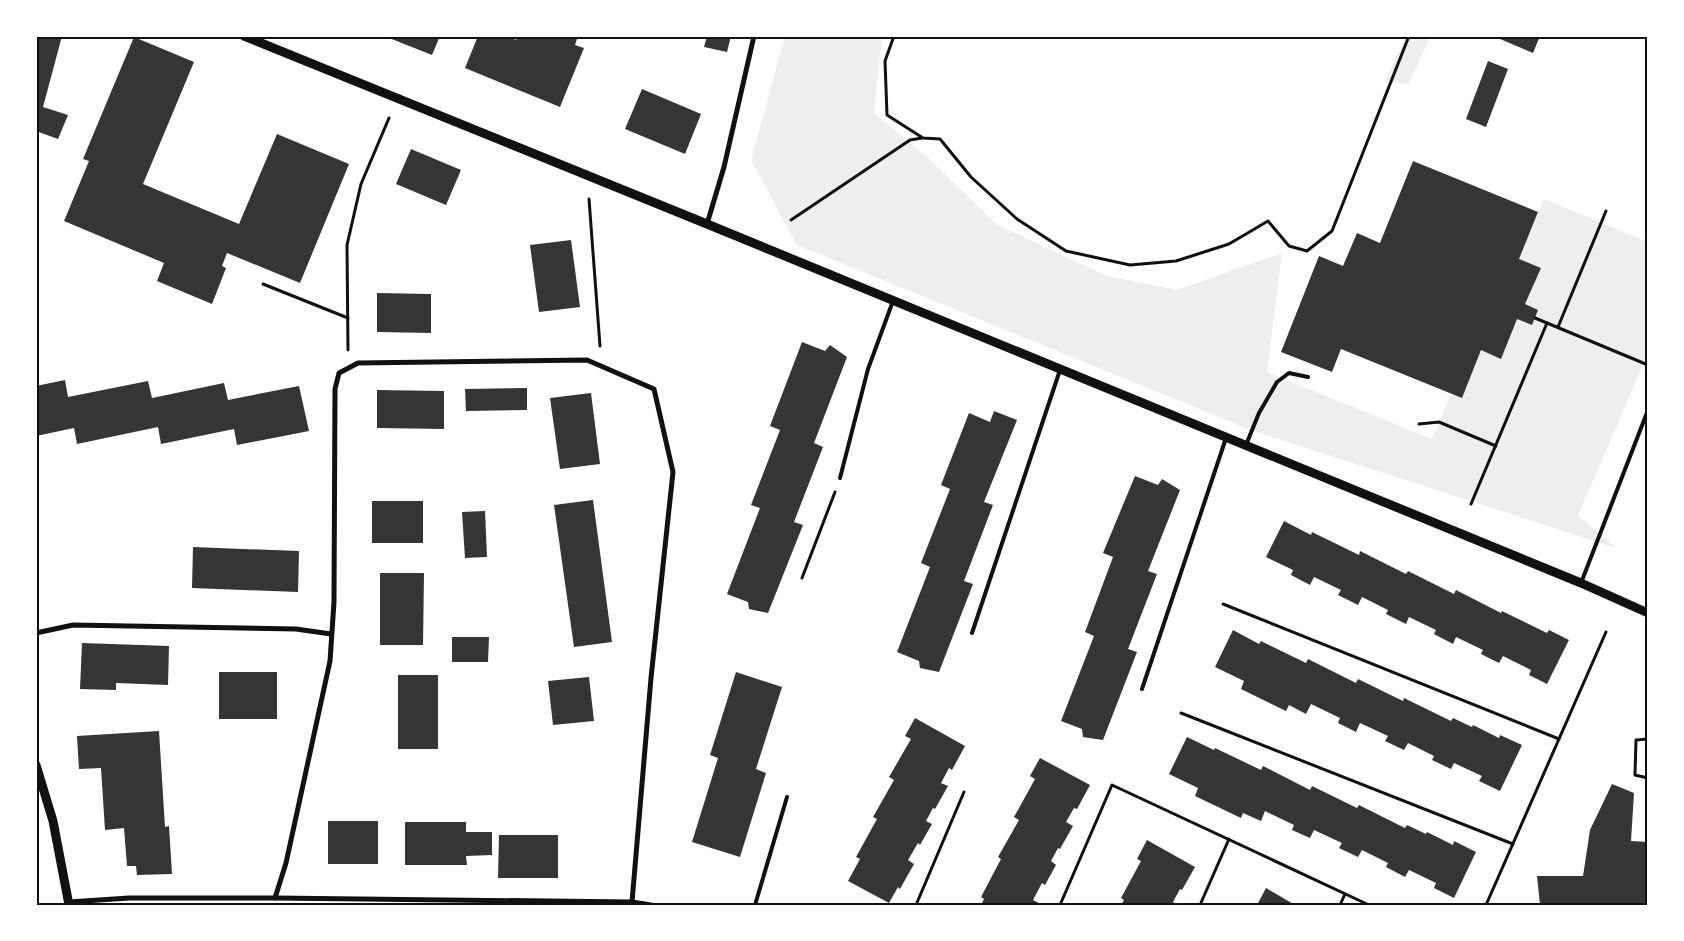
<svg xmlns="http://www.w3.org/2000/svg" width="1684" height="941" viewBox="0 0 1684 941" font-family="Ubuntu,sans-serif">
  <rect width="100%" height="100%" fill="#fff"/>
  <g fill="#eee">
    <path d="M 785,36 L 882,36 L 874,113 L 926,156 L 996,224 L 1107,276 L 1177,290 L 1282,253 L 1267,372 L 1432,439 L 1451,394 L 1462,398 L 1481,350 L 1500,358 L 1517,319 L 1532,324 L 1538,310 L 1525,304 L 1541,268 L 1519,259 L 1544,199 L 1648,242 L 1648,353 L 1578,516 L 1616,548 L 1251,430 L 797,245 L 751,160 Z"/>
    <path d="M 1406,36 L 1431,36 L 1408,84 L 1385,82 Z"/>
  </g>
  <g fill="#353535">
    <path d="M 36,36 L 62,36 L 43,107 L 68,115 L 58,139 L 36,131 Z"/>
    <path d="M 384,36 L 440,36 L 432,55 Z"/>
    <path d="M 478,36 L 506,36 L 516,40 L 518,36 L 578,36 L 575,45 L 584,48 L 560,107 L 465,68 Z"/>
    <path d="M 707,36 L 731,36 L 727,52 L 704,47 Z"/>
    <path d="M 1493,36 L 1540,36 L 1533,53 Z"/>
    <path d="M 134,37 L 194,62 L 143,184 L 239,224 L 277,134 L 349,164 L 300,283 L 227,253 L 222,266 L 226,268 L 212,304 L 157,281 L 164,263 L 64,221 L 89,161 L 83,159 Z"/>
    <path d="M 1488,61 L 1508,69 L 1486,127 L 1466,119 Z"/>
    <path d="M 642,89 L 701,114 L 685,154 L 625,129 Z"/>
    <path d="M 411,149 L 461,170 L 446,205 L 396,184 Z"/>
    <path d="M 1413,161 L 1538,212 L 1519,259 L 1541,268 L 1525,304 L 1538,310 L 1532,325 L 1517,319 L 1501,359 L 1481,350 L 1462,398 L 1341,349 L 1332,372 L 1281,352 L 1319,256 L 1343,266 L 1357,233 L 1380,243 Z"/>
    <path d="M 571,240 L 580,307 L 539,312 L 530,245 Z"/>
    <path d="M 377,293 L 431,294 L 431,333 L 377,332 Z"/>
    <path d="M 802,342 L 825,351 L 830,345 L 847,357 L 814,443 L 823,447 L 794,522 L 803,525 L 768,613 L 749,609 L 748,602 L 727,594 L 760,508 L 751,505 L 780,430 L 770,426 Z"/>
    <path d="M 65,380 L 68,397 L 148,381 L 152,398 L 224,383 L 228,400 L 299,386 L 309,431 L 237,445 L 234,429 L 161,444 L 158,427 L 77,444 L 74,428 L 36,436 L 36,386 Z"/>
    <path d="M 527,388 L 527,410 L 466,411 L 465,389 Z"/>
    <path d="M 377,390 L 444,391 L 444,429 L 377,428 Z"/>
    <path d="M 591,393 L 600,464 L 560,469 L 550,398 Z"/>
    <path d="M 994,411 L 1017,420 L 984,502 L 993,505 L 964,581 L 973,584 L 939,672 L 920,668 L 919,661 L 897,652 L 930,567 L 921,563 L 950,489 L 941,485 L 969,413 L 990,422 Z"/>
    <path d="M 1135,476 L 1158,485 L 1162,479 L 1180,490 L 1148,571 L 1157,574 L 1128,649 L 1137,652 L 1103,740 L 1083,737 L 1082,729 L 1061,721 L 1094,636 L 1085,632 L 1113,557 L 1103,553 Z"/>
    <path d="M 593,500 L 612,642 L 574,647 L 554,505 Z"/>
    <rect x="372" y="501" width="51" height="42"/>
    <path d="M 485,511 L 487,557 L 465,558 L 462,512 Z"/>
    <path d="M 1284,521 L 1311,535 L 1312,532 L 1359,555 L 1360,551 L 1406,574 L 1408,571 L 1454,594 L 1456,590 L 1501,613 L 1502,611 L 1547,633 L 1549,630 L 1569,640 L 1547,684 L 1529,675 L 1531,670 L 1503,656 L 1499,663 L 1481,654 L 1483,650 L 1456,637 L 1453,644 L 1434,634 L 1436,630 L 1409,617 L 1406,624 L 1386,614 L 1388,610 L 1362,597 L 1358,605 L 1338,595 L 1341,590 L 1314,577 L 1310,585 L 1291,575 L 1293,570 L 1266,557 Z"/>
    <path d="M 193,547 L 299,551 L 298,592 L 192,588 Z"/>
    <path d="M 380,573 L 424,573 L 423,645 L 380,645 Z"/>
    <path d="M 1233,630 L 1259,644 L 1261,641 L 1306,663 L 1308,659 L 1356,683 L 1358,679 L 1403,701 L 1404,698 L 1451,721 L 1453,718 L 1472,727 L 1473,725 L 1499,738 L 1500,735 L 1522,745 L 1500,791 L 1479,781 L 1482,776 L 1454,763 L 1451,769 L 1432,760 L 1434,756 L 1408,743 L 1404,750 L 1385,741 L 1388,736 L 1360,723 L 1356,732 L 1338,723 L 1340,718 L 1311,704 L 1306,714 L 1289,705 L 1286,711 L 1241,689 L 1244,681 L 1215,667 Z"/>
    <path d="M 452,637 L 489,637 L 488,662 L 452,662 Z"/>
    <path d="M 82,643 L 169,646 L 168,685 L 116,683 L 116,690 L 80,689 Z"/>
    <rect x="219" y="672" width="58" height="47"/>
    <path d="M 736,672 L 782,687 L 756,769 L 766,773 L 740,857 L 692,842 L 718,758 L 710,755 Z"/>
    <rect x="398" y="675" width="40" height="74"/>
    <path d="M 589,677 L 594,721 L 553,725 L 548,681 Z"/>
    <path d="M 915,718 L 965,746 L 952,770 L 949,768 L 941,783 L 948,786 L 935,809 L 933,808 L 926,821 L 932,824 L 920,845 L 918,843 L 908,860 L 914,864 L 900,889 L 898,887 L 889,903 L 848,881 L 860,859 L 856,857 L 877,819 L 873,817 L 894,780 L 889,777 L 911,739 L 905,736 Z"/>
    <path d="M 159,731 L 165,827 L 169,826 L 172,874 L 137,875 L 136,866 L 127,866 L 124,828 L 105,830 L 101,768 L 79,769 L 77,736 Z"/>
    <path d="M 1187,737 L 1214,750 L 1215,748 L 1261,770 L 1263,766 L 1310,790 L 1312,786 L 1357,808 L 1359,805 L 1405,828 L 1407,825 L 1426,834 L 1427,832 L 1453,845 L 1454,841 L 1476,852 L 1454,898 L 1434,888 L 1436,883 L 1409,870 L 1405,877 L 1386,867 L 1388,863 L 1362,850 L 1358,857 L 1339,848 L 1342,843 L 1314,830 L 1310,838 L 1292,830 L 1294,825 L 1265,811 L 1261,821 L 1243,813 L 1241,818 L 1195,796 L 1198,788 L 1169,774 Z"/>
    <path d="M 1040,758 L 1090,785 L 1077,809 L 1074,808 L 1066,822 L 1073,826 L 1060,849 L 1058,848 L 1051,861 L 1056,865 L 1045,885 L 1042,883 L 1033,900 L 1039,903 L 1038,905 L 981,905 L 984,899 L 981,897 L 1001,859 L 998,857 L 1019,820 L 1014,817 L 1035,779 L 1030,776 Z"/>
    <path d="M 1612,784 L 1634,793 L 1631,841 L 1648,842 L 1648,905 L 1540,905 L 1537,876 L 1583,876 L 1590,830 Z"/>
    <rect x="328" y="821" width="50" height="43"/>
    <path d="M 405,822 L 466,822 L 466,832 L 492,832 L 492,855 L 466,856 L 467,865 L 405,865 Z"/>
    <path d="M 499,835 L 558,835 L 558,878 L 498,878 Z"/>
    <path d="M 1147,840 L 1195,867 L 1182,890 L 1180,889 L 1173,902 L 1177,905 L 1121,905 L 1124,900 L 1121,898 L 1141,861 L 1137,859 Z"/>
    <path d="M 1266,888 L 1295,905 L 1257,905 Z"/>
  </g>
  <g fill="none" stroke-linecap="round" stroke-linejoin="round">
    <g stroke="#111" stroke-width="3">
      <path d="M 894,36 L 885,61 L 887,115 L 923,138 L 940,139 L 971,177 L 1017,219 L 1066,251 L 1130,265 L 1176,261 L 1229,244 L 1268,221 L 1289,246 L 1307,251 L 1332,231 L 1409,36"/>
      <path d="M 589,199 L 600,346"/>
      <path d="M 791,220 L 910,140 L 922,138"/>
      <path d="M 263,284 L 348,318"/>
      <path d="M 1535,318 L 1648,365"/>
      <path d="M 1558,327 L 1606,211"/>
      <path d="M 348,350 L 347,245 L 361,184 L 389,118"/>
      <path d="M 1419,424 L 1439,422 L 1496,446"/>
      <path d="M 1471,504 L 1547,323"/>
      <path d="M 802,578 L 835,492"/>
      <path d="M 1223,604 L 1559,739"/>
      <path d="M 1181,713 L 1513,844"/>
      <path d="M 1648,739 L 1636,740 L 1635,775 L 1648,778"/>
      <path d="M 916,905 L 964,792"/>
      <path d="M 1060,905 L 1112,785 L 1369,905"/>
      <path d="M 1200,905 L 1229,839"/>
      <path d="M 1340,905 L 1345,894"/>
      <path d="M 1486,905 L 1606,632"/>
    </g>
    <g stroke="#111" stroke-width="4">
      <path d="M 1246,445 L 1259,413 L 1277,382 L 1289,373 L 1308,377"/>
      <path d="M 840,478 L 868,369 L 893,301"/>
      <path d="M 1581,583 L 1648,410"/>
      <path d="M 972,633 L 1060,370"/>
      <path d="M 1142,689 L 1226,438"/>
      <path d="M 755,905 L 787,797"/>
    </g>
    <g stroke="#111" stroke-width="5">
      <path d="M 707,224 L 724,167 L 754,36"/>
      <path d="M 36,633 L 73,625 L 296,629 L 331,634"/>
      <path d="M 275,898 L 286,863 L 330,661 L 334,602 L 335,389 L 339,373 L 358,363 L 587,360 L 654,389 L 673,472 L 651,678 L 632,902"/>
      <path d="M 69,902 L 129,898 L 275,898 L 632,902 L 651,905"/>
    </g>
    <g stroke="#111" stroke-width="9">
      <path d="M 244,36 L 707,224 L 1581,583 L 1648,613"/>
      <path d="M 36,765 L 53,821 L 69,905"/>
    </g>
  </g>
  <rect width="1684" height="941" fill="none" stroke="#ffffff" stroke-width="75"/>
  <rect x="38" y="38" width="1608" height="866" fill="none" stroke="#111" stroke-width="2"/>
</svg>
